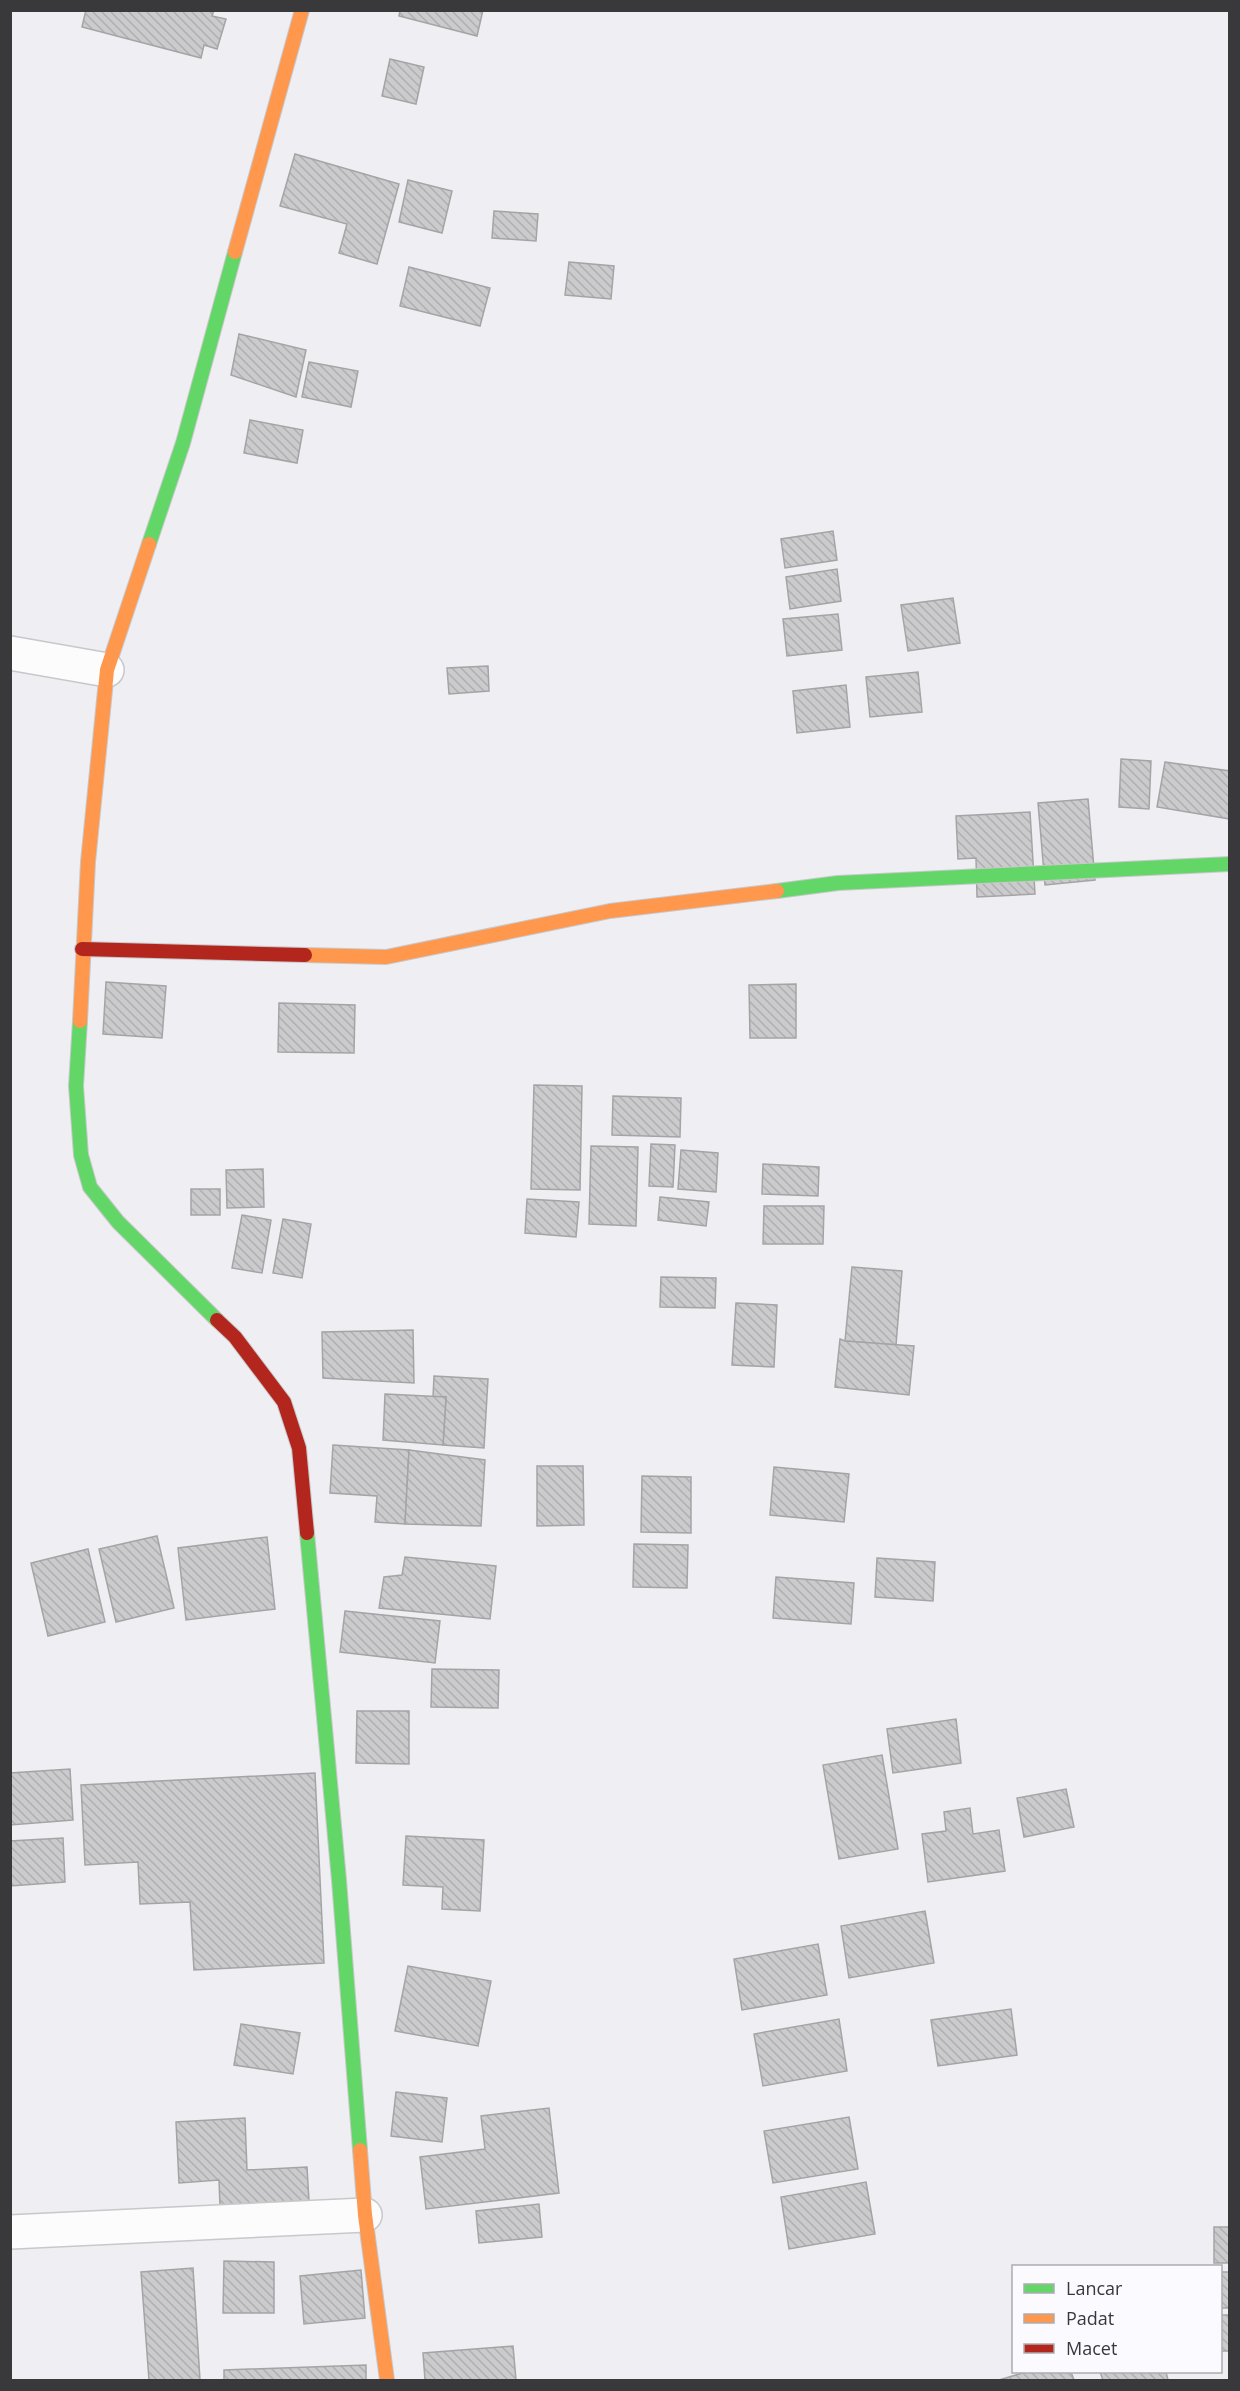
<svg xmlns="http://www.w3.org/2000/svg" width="1240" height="2391" viewBox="0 0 1240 2391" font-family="'Open Sans',sans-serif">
  <defs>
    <pattern id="building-back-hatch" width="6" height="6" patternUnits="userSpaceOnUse" patternTransform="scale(1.5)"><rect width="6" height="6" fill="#cbcacc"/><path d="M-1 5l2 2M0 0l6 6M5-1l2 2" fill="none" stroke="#afaeb0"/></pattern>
  </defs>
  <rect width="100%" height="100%" fill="#eeeef3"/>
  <g fill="url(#building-back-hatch)" stroke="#a5a4a5" stroke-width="1.5">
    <path d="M 86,10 L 214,10 L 212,16 L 226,19 L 217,49 L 204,45 L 201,58 L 82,27 Z"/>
    <path d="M 400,10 L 483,10 L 477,36 L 399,16 Z"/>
    <path d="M 390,59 L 424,67 L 416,104 L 382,96 Z"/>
    <path d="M 295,154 L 399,184 L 377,264 L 339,253 L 347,224 L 280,206 Z"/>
    <path d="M 408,180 L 452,191 L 442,233 L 399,222 Z"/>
    <path d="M 494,211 L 538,214 L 536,241 L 492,238 Z"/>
    <path d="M 569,262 L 614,266 L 611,299 L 565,295 Z"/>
    <path d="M 409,267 L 490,288 L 480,326 L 400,306 Z"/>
    <path d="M 239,334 L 306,350 L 296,397 L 231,375 Z"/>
    <path d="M 309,362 L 358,371 L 351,407 L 302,397 Z"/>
    <path d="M 250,420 L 303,430 L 297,463 L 244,453 Z"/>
    <path d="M 833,531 L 837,560 L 785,568 L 781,539 Z"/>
    <path d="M 837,569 L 841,601 L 790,609 L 786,577 Z"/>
    <path d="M 953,598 L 960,643 L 908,651 L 901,605 Z"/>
    <path d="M 838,614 L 842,650 L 787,656 L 783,619 Z"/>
    <path d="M 488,666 L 489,691 L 449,694 L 447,668 Z"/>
    <path d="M 918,672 L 922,712 L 870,717 L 866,677 Z"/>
    <path d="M 846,685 L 850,727 L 797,733 L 793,691 Z"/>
    <path d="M 1121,759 L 1151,761 L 1149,809 L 1119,807 Z"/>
    <path d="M 1165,762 L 1230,771 L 1230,819 L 1157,807 Z"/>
    <path d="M 1088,799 L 1095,880 L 1045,885 L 1038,803 Z"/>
    <path d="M 1030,812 L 1035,894 L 977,897 L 976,858 L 958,859 L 956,816 Z"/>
    <path d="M 106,982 L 166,986 L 162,1038 L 103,1034 Z"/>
    <path d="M 796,984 L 796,1038 L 750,1038 L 749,985 Z"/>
    <path d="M 279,1003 L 355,1005 L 354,1053 L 278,1052 Z"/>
    <path d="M 534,1085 L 582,1086 L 580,1190 L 531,1189 Z"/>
    <path d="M 613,1096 L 681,1098 L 680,1137 L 612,1135 Z"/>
    <path d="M 651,1144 L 675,1145 L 673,1187 L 649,1186 Z"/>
    <path d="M 591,1146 L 638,1147 L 636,1226 L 589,1224 Z"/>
    <path d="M 681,1150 L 718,1153 L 716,1192 L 678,1189 Z"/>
    <path d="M 763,1164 L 819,1167 L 818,1196 L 762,1194 Z"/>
    <path d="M 263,1169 L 264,1207 L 227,1208 L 226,1170 Z"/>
    <rect x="191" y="1189" width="29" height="26"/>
    <path d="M 660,1197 L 709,1202 L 706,1226 L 658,1220 Z"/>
    <path d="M 527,1199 L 579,1202 L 576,1237 L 525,1233 Z"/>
    <path d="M 764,1206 L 824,1206 L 823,1244 L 763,1244 Z"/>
    <path d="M 242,1215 L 271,1220 L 262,1273 L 232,1268 Z"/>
    <path d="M 283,1219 L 311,1224 L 302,1278 L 273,1273 Z"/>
    <path d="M 852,1267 L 902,1271 L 896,1345 L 845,1341 Z"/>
    <path d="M 661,1277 L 716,1278 L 715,1308 L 660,1307 Z"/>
    <path d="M 736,1303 L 777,1305 L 774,1367 L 732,1365 Z"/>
    <path d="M 413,1330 L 414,1383 L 323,1378 L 322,1332 Z"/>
    <path d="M 840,1339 L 845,1341 L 914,1346 L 909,1395 L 835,1387 Z"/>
    <path d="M 434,1376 L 488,1379 L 484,1448 L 443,1445 L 446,1397 L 433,1397 Z"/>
    <path d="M 385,1394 L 446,1397 L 443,1445 L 383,1440 Z"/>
    <path d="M 333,1445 L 409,1450 L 405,1524 L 375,1522 L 377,1496 L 330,1493 Z"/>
    <path d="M 409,1450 L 485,1460 L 481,1526 L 405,1524 Z"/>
    <path d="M 537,1466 L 583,1466 L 584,1525 L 537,1526 Z"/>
    <path d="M 774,1467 L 849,1474 L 844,1522 L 770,1515 Z"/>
    <path d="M 642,1476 L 691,1477 L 691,1533 L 641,1532 Z"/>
    <path d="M 157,1536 L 174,1608 L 116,1622 L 99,1549 Z"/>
    <path d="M 267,1537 L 275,1609 L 186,1620 L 178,1548 Z"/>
    <path d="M 634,1544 L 688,1545 L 687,1588 L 633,1587 Z"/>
    <path d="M 88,1549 L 105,1622 L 48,1636 L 31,1563 Z"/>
    <path d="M 405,1557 L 496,1566 L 490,1619 L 379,1608 L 384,1577 L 402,1575 Z"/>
    <path d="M 877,1558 L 935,1562 L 933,1601 L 875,1597 Z"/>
    <path d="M 776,1577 L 854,1583 L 851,1624 L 773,1618 Z"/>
    <path d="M 345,1611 L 440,1621 L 435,1663 L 340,1652 Z"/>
    <path d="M 432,1669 L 499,1670 L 498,1708 L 431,1707 Z"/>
    <path d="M 357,1711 L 409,1711 L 409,1764 L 356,1763 Z"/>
    <path d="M 956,1719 L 961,1763 L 893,1773 L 887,1729 Z"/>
    <path d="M 882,1755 L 898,1849 L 839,1859 L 823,1765 Z"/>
    <path d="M 70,1769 L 73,1820 L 10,1825 L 10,1773 Z"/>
    <path d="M 315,1773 L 324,1963 L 194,1970 L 190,1902 L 140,1904 L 138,1862 L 85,1865 L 81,1785 Z"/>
    <path d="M 1066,1789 L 1074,1827 L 1024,1837 L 1017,1798 Z"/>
    <path d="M 970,1808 L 973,1834 L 999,1830 L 1005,1871 L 928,1882 L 922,1834 L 946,1831 L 944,1812 Z"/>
    <path d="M 406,1836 L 484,1840 L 480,1911 L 442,1909 L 443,1887 L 403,1885 Z"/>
    <path d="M 63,1838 L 65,1882 L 10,1886 L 10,1841 Z"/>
    <path d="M 925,1911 L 934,1963 L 849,1978 L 841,1926 Z"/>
    <path d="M 818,1944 L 827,1995 L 742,2010 L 734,1959 Z"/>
    <path d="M 408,1966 L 491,1981 L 478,2046 L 395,2031 Z"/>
    <path d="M 1011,2009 L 1017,2055 L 938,2066 L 931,2020 Z"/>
    <path d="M 839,2019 L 847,2071 L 763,2086 L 754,2034 Z"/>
    <path d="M 241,2024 L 300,2033 L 293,2074 L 234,2065 Z"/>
    <path d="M 396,2092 L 447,2098 L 442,2142 L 391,2136 Z"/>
    <path d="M 549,2108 L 559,2193 L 426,2209 L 420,2157 L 485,2149 L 481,2116 Z"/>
    <path d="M 849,2117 L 858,2169 L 773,2183 L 764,2131 Z"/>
    <path d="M 245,2118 L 247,2170 L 307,2167 L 309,2201 L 220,2206 L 219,2180 L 179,2183 L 176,2122 Z"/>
    <path d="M 866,2182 L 875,2234 L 789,2249 L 781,2197 Z"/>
    <path d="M 539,2204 L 542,2237 L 479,2243 L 476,2211 Z"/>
    <rect x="1214" y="2227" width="16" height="36"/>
    <path d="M 224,2261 L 274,2262 L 274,2313 L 223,2313 Z"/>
    <path d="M 193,2268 L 200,2380 L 149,2380 L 141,2272 Z"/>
    <path d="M 361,2270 L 365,2318 L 304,2324 L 300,2276 Z"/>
    <rect x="1220" y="2272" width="10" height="36"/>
    <rect x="1220" y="2315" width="10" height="36"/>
    <path d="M 513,2346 L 516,2380 L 425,2380 L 423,2353 Z"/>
    <path d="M 366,2365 L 366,2380 L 224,2380 L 224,2370 Z"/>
    <path d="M 1026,2372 L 1071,2372 L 1074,2380 L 999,2380 Z"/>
    <path d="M 1100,2372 L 1166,2372 L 1168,2380 L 1103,2380 Z"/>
  </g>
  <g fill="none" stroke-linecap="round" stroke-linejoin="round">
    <defs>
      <g id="street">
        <path d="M 10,653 L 107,670"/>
        <path d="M 10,2232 L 365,2215"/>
      </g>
      <g id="fast">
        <path d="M 149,544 L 183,443 L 235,252"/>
        <path d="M 777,891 L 838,883 L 1230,864"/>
        <path d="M 80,1021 L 76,1086 L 81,1155 L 90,1187 L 118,1222 L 217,1320"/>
        <path d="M 307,1533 L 339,1880 L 360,2150"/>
      </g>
      <g id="slow">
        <path d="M 235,252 L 302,10"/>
        <path d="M 305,955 L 386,957 L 610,911 L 777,891"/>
        <path d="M 80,1021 L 88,862 L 107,670 L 149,544"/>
        <path d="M 360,2150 L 365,2215 L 387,2380"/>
      </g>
      <g id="jam">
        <path d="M 82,949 L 305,955"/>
        <path d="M 217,1320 L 235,1337 L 284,1402 L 299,1448 L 307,1533"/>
      </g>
    </defs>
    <use href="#street" stroke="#c8c8cb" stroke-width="36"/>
    <use href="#fast" stroke="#c8c8cb" stroke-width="16"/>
    <use href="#slow" stroke="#c8c8cb" stroke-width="16"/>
    <use href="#jam" stroke="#c8c8cb" stroke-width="16"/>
    <use href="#street" stroke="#fcfcfd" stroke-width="33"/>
    <use href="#fast" stroke="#63d668" stroke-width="14"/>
    <use href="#slow" stroke="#ff974d" stroke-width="14"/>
    <use href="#jam" stroke="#b3261e" stroke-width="14"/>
  </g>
  <rect width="1240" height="2391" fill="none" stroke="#39393c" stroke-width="24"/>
  <rect x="1012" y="2265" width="210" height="108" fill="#fafaff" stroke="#adadb1" stroke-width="1.5"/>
  <rect x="1024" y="2284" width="30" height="9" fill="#63d668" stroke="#adadb1" stroke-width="1.5"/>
  <text x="1066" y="2295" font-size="18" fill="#39393c">Lancar</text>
  <rect x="1024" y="2314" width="30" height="9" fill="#ff974d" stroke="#adadb1" stroke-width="1.5"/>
  <text x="1066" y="2325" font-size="18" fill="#39393c">Padat</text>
  <rect x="1024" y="2344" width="30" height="9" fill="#b3261e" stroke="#adadb1" stroke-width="1.5"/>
  <text x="1066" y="2355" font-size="18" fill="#39393c">Macet</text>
</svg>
